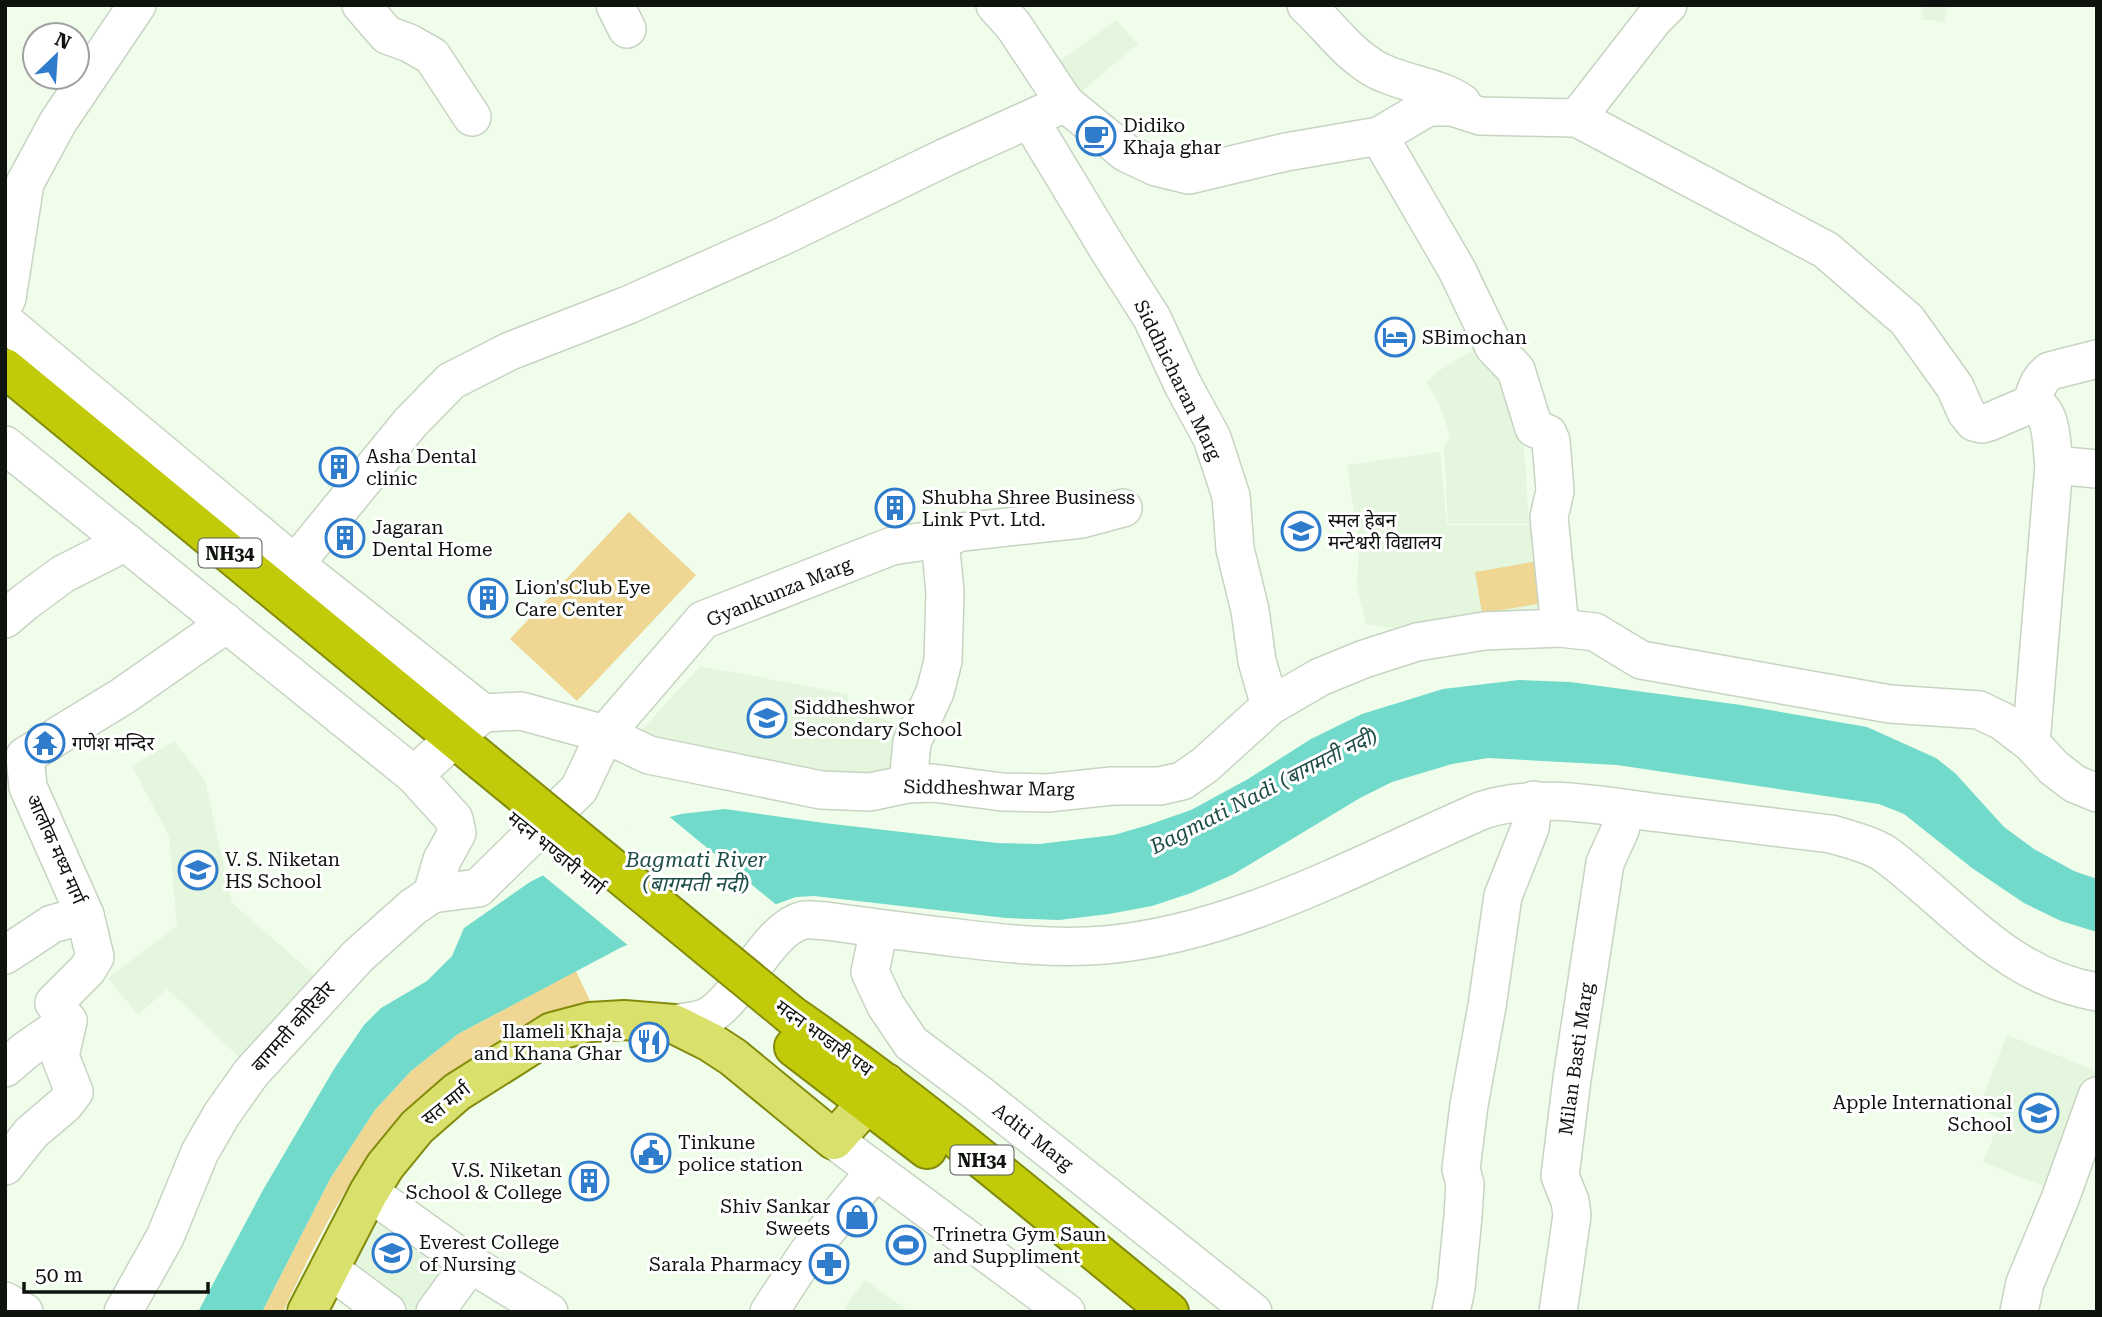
<svg xmlns="http://www.w3.org/2000/svg" width="2102" height="1317" viewBox="0 0 2102 1317" font-family="'Roboto Serif','Noto Sans Devanagari',serif">
  <rect width="100%" height="100%" fill="#f0fdeb"/>
  <g fill="#e4f6dd">
    <path d="M 1924,5 L 1948,5 L 1944,22 L 1921,19 Z"/>
    <path d="M 1116,20 L 1138,44 L 1076,96 L 1052,67 Z"/>
    <path d="M 1484,343 L 1515,391 L 1525,457 L 1529,524 L 1448,524 L 1444,448 L 1450,435 L 1438,401 L 1426,383 L 1437,372 Z"/>
    <path d="M 1440,452 L 1447,525 L 1547,525 L 1556,615 L 1422,632 L 1366,624 L 1357,587 L 1359,543 L 1347,465 Z"/>
    <path d="M 700,666 L 848,694 L 848,707 L 912,729 L 904,768 L 839,784 L 749,766 L 639,733 Z"/>
    <path d="M 174,741 L 205,780 L 232,903 L 326,985 L 242,1060 L 167,989 L 138,1015 L 108,978 L 177,926 L 169,836 L 132,766 Z"/>
    <path d="M 2007,1035 L 2097,1071 L 2097,1094 L 2058,1192 L 1983,1162 L 2001,1118 L 1978,1109 Z"/>
    <path d="M 375,1210 L 459,1268 L 429,1312 L 409,1312 L 338,1263 Z"/>
    <path d="M 865,1280 L 910,1312 L 842,1312 Z"/>
  </g>
  <g fill="#efd693">
    <path d="M 629,512 L 696,575 L 577,701 L 510,639 Z"/>
    <path d="M 1544,560 L 1551,602 L 1482,613 L 1475,572 Z"/>
    <path d="M 576,971 L 591,1003 L 432,1089 C 361,1146 321,1231 283,1312 L 262,1312 L 330,1179 L 375,1110 L 411,1071 L 458,1034 Z"/>
  </g>
  <path fill="#71daca" d="M 1519,680 L 1570,682 L 1741,705 L 1867,727 L 1936,758 L 1955,773 L 2004,827 L 2034,849 L 2074,871 L 2097,879 L 2097,932 L 2061,921 L 2024,903 L 1972,868 L 1904,814 L 1879,804 L 1617,765 L 1488,758 L 1452,764 L 1392,782 L 1360,798 L 1232,875 L 1191,893 L 1152,906 L 1109,914 L 1059,920 L 1006,918 L 814,896 L 796,897 L 743,916 L 636,941 L 620,948 L 458,1034 L 411,1071 L 375,1110 L 330,1179 L 262,1312 L 198,1312 L 263,1190 L 334,1069 L 364,1025 L 381,1008 L 427,981 L 452,956 L 464,928 L 530,882 L 641,825 L 681,814 L 725,809 L 824,823 L 997,843 L 1039,844 L 1114,835 L 1148,825 L 1191,810 L 1248,779 L 1311,739 L 1362,714 L 1443,689 Z"/>
  <path fill="#f0fdeb" d="M 666,814 L 779,907 L 745,919 L 719,932 L 637,944 L 630,947 L 540,873 L 640,822 Z"/>
  <g fill="none" stroke-linecap="round" stroke-linejoin="round">
    <defs>
      <g id="minor">
        <path d="M 361,5 L 387,35 L 409,43 L 432,56 L 472,117"/>
        <path d="M 615,5 L 627,29"/>
        <path d="M 995,5 L 1013,25 L 1065,103 L 1126,153 L 1156,167 L 1189,175 L 1286,152 L 1379,136 L 1428,107 L 1452,107 L 1480,116 L 1577,118 L 1826,250 L 1907,320 L 1955,387 L 1966,412 L 1974,422 L 1982,424 L 1989,422 L 2031,404 C 2054,408 2051,447 2054,465 L 2031,743"/>
        <path d="M 1306,5 C 1329,26 1347,53 1375,69 C 1399,83 1441,87 1462,103"/>
        <path d="M 1577,118 L 1654,19 L 1668,5"/>
        <path d="M 1030,120 L 1108,249 L 1152,318 L 1183,385 L 1212,438 L 1231,496 L 1235,549 L 1250,610 L 1257,661 L 1270,706"/>
        <path d="M 1379,136 L 1457,270 L 1494,347 L 1516,370 L 1534,428 L 1548,434 L 1551,441 L 1555,491 L 1549,517 L 1560,628"/>
        <path d="M 5,302 L 7,298 L 25,183 L 58,122 L 137,5"/>
        <path d="M 5,322 L 295,564 L 483,713"/>
        <path d="M 2031,404 C 2036,391 2038,379 2050,371 L 2097,359"/>
        <path d="M 5,445 L 414,775 L 454,819 L 457,833 L 442,860 L 432,894 L 413,907 L 358,956 L 251,1073 L 222,1114 L 200,1152 L 165,1237 L 123,1312"/>
        <path d="M 2054,465 L 2097,469"/>
        <path d="M 295,564 L 410,423 L 451,381 L 510,351 L 628,305 L 781,237 L 946,157 L 1065,103"/>
        <path d="M 5,619 L 25,602 L 63,574 L 126,542"/>
        <path d="M 483,713 L 521,711 L 605,734 L 703,620 L 892,546 L 940,539 L 962,532 L 1082,519 L 1123,508"/>
        <path d="M 414,775 L 477,718"/>
        <path d="M 908,784 L 912,742 L 935,692 L 943,661 L 945,592 L 940,539"/>
        <path d="M 432,894 L 478,888 L 579,789 L 605,734 L 649,755 L 821,790 L 870,792 L 908,784 L 933,783 L 1002,792 L 1047,793 L 1112,786 L 1160,786 L 1182,781 L 1205,765 L 1270,706 L 1320,677 L 1364,659 L 1417,642 L 1484,631 L 1560,628 L 1595,632 L 1641,660 L 1890,704 L 1979,710 L 2002,721 L 2031,743 L 2054,768 L 2075,784 L 2097,793"/>
        <path d="M 879,929 L 870,972 L 886,1006 L 911,1043 L 979,1094 L 1253,1312"/>
        <path d="M 5,955 L 52,924 L 85,915"/>
        <path d="M 674,1024 C 684,1022 698,1021 707,1017 C 741,999 767,928 804,920 C 811,919 820,921 826,921 C 870,927 914,933 958,938 C 1007,944 1056,949 1105,945 C 1239,933 1362,862 1483,810 C 1539,792 1602,806 1659,813 C 1716,820 1774,827 1831,834 C 1848,839 1866,843 1882,852 C 1897,862 1910,874 1924,886 C 1979,933 2022,979 2097,992"/>
        <path d="M 5,1068 L 26,1050 L 68,1021 L 54,1003 L 87,970 L 95,957 L 85,915 L 28,787 L 25,756 L 123,696 L 216,631 L 224,621"/>
        <path d="M 834,1140 L 1066,1312"/>
        <path d="M 5,1166 L 31,1133 L 65,1104 L 74,1092 L 60,1056 L 68,1021"/>
        <path d="M 369,1192 L 466,1261 L 462,1266 L 462,1275 L 435,1312"/>
        <path d="M 466,1261 L 549,1312"/>
        <path d="M 329,1269 L 387,1312"/>
        <path d="M 5,1301 L 24,1312"/>
        <path d="M 769,1312 L 807,1254 L 875,1171"/>
        <path d="M 1451,1312 L 1456,1288 L 1463,1216 L 1465,1184 L 1461,1169 L 1469,1105 L 1487,1006 L 1503,896 L 1530,828 L 1534,800"/>
        <path d="M 1558,1312 L 1572,1215 L 1570,1201 L 1560,1176 L 1572,1079 L 1605,863 L 1620,830 L 1625,809"/>
        <path d="M 2019,1312 L 2025,1283 L 2060,1199 L 2097,1096"/>
      </g>
      <path id="major" d="M 307,1312 L 369,1192 L 385,1166 L 417,1127 L 457,1092 L 552,1032 L 590,1022 L 624,1020 L 674,1024 L 710,1042 L 733,1057 L 834,1140 L 867,1103 L 886,1083"/>
      <g id="highway">
        <path d="M 5,368 L 482,761"/>
        <path d="M 791,1015 C 923,1106 1045,1211 1169,1312"/>
        <path d="M 794,1047 L 927,1149"/>
      </g>
    </defs>
    <use href="#minor" stroke="#c7d4c2" stroke-width="40"/>
    <use href="#major" stroke="#838b0b" stroke-width="42"/>
    <use href="#highway" stroke="#838b0b" stroke-width="42"/>
    <use href="#minor" stroke="#fff" stroke-width="37"/>
    <use href="#major" stroke="#dae06c" stroke-width="38"/>
    <use href="#highway" stroke="#c2cb0a" stroke-width="38"/>
    <defs>
      <path id="highway-bridge" d="M 482,761 L 791,1015"/>
    </defs>
    <use href="#highway-bridge" stroke="#838b0b" stroke-width="42" stroke-linecap="butt"/>
    <use href="#highway-bridge" stroke="#c2cb0a" stroke-width="38"/>
  </g>
  <defs>
    <symbol id="cafe-ring" viewBox="-11 -11 22 22"><circle r="9.5" fill="#fff" stroke="#2f7ccc" stroke-width="1.5"/><path d="M-5.5-4.5H6V0H3Q3 3.5 0 3.5H-2.5Q-5.5 3.5-5.5 0ZM3-3.2v2h1.7v-2ZM-6 4.5H4V6H-6Z" fill="#2f7ccc"/></symbol>
    <symbol id="hotel-ring" viewBox="-11 -11 22 22"><circle r="9.5" fill="#fff" stroke="#2f7ccc" stroke-width="1.5"/><path d="M-6-4.5h1.5V1H6V5H4.5V3h-9V5H-6ZM-4 0a1.8 1.8 0 1 1 3.6 0ZM.5 0V-2.5h3Q6-2.5 6 0Z" fill="#2f7ccc"/></symbol>
    <symbol id="building-ring" viewBox="-11 -11 22 22"><circle r="9.5" fill="#fff" stroke="#2f7ccc" stroke-width="1.5"/><path d="M-4-6H4V6H1V3H-1V6H-4ZM-2.5-4.3h1.7v1.8h-1.7ZM.8-4.3h1.7v1.8H.8ZM-2.5-1h1.7V.8h-1.7ZM.8-1h1.7V.8H.8Z" fill="#2f7ccc"/></symbol>
    <symbol id="school-ring" viewBox="-11 -11 22 22"><circle r="9.5" fill="#fff" stroke="#2f7ccc" stroke-width="1.5"/><path d="M0-5L7-2L0 1L-7-2ZM-4 1L0 2.5L4 1V4Q0 6-4 4Z" fill="#2f7ccc"/></symbol>
    <symbol id="temple-ring" viewBox="-11 -11 22 22"><circle r="9.5" fill="#fff" stroke="#2f7ccc" stroke-width="1.5"/><path d="M0-6L5-2H3V0L6.5 2.5H4V6H1.5V3h-3V6H-4V2.5H-6.5L-3 0V-2H-5Z" fill="#2f7ccc"/></symbol>
    <symbol id="restaurant-ring" viewBox="-11 -11 22 22"><circle r="9.5" fill="#fff" stroke="#2f7ccc" stroke-width="1.5"/><path d="M-5-6h1v4h1v-4h1v4h1v-4h1v5L-1.5 .5V6h-2V.5L-5-1ZM5-6V6H3V1.5H1.5Q1.5-4 5-6Z" fill="#2f7ccc"/></symbol>
    <symbol id="civic-ring" viewBox="-11 -11 22 22"><circle r="9.5" fill="#fff" stroke="#2f7ccc" stroke-width="1.5"/><path d="M-.6-6.5H3V-4.5H.6V-3L4-1V1h2V6H-6V1h2V-1L-.6-3ZM-1.2 2.5V6h2.4V2.5Z" fill="#2f7ccc"/></symbol>
    <symbol id="shop-ring" viewBox="-11 -11 22 22"><circle r="9.5" fill="#fff" stroke="#2f7ccc" stroke-width="1.5"/><path d="M-5-2.5h2.3a2.7 3.5 0 0 1 5.4 0H5L5.5 6h-11ZM-1.5-2.5h3a1.5 2.3 0 0 0-3 0Z" fill="#2f7ccc"/></symbol>
    <symbol id="stadium-ring" viewBox="-11 -11 22 22"><circle r="9.5" fill="#fff" stroke="#2f7ccc" stroke-width="1.5"/><path d="M0-5a6.5 5 0 1 0 0 10a6.5 5 0 1 0 0-10ZM-3.5-1.8h7v3.6h-7Z" fill="#2f7ccc"/></symbol>
    <symbol id="university-ring" viewBox="-11 -11 22 22"><circle r="9.5" fill="#fff" stroke="#2f7ccc" stroke-width="1.5"/><path d="M0-5L7-2L0 1L-7-2ZM-4 1L0 2.5L4 1V4Q0 6-4 4Z" fill="#2f7ccc"/></symbol>
    <symbol id="pharmacy-ring" viewBox="-11 -11 22 22"><circle r="9.5" fill="#fff" stroke="#2f7ccc" stroke-width="1.5"/><path d="M-2-6h4v4h4v4h-4v4h-4v-4h-4v-4h4Z" fill="#2f7ccc"/></symbol>
  </defs>
  <g fill-rule="evenodd">
    <use href="#cafe-ring" x="1074" y="114" width="44" height="44"/>
    <use href="#hotel-ring" x="1373" y="315" width="44" height="44"/>
    <use href="#building-ring" x="317" y="445" width="44" height="44"/>
    <use href="#building-ring" x="873" y="486" width="44" height="44"/>
    <use href="#school-ring" x="1279" y="509" width="44" height="44"/>
    <use href="#building-ring" x="323" y="516" width="44" height="44"/>
    <use href="#building-ring" x="466" y="576" width="44" height="44"/>
    <use href="#school-ring" x="745" y="696" width="44" height="44"/>
    <use href="#temple-ring" x="23" y="721" width="44" height="44"/>
    <use href="#school-ring" x="176" y="848" width="44" height="44"/>
    <use href="#restaurant-ring" x="627" y="1020" width="44" height="44"/>
    <use href="#school-ring" x="2017" y="1091" width="44" height="44"/>
    <use href="#civic-ring" x="629" y="1131" width="44" height="44"/>
    <use href="#building-ring" x="567" y="1159" width="44" height="44"/>
    <use href="#shop-ring" x="835" y="1195" width="44" height="44"/>
    <use href="#stadium-ring" x="884" y="1223" width="44" height="44"/>
    <use href="#university-ring" x="370" y="1231" width="44" height="44"/>
    <use href="#pharmacy-ring" x="807" y="1242" width="44" height="44"/>
  </g>
  <g text-anchor="middle" dominant-baseline="central" stroke-width="6" stroke-linejoin="round" paint-order="stroke">
    <g fill="#fff" stroke="#565a56" stroke-width="2">
      <rect x="198.5" y="538.5" width="63" height="29" rx="5"/>
      <rect x="950.5" y="1145.5" width="63" height="29" rx="5"/>
    </g>
    <g font-size="18" font-weight="bold" fill="#0e130d">
      <text x="230" y="553">NH34</text>
      <text x="982" y="1160">NH34</text>
    </g>
    <g font-size="19" fill="#0e130d" stroke="#fff" text-anchor="start">
      <text x="1123" y="125">Didiko<tspan x="1123" dy="22">Khaja ghar</tspan></text>
      <text x="1422" y="337">SBimochan</text>
      <text x="366" y="456">Asha Dental<tspan x="366" dy="22">clinic</tspan></text>
      <text x="922" y="497">Shubha Shree Business<tspan x="922" dy="22">Link Pvt. Ltd.</tspan></text>
      <text x="1328" y="520">स्मल हेबन<tspan x="1328" dy="22">मन्टेश्वरी विद्यालय</tspan></text>
      <text x="372" y="527">Jagaran<tspan x="372" dy="22">Dental Home</tspan></text>
      <text x="515" y="587">Lion'sClub Eye<tspan x="515" dy="22">Care Center</tspan></text>
      <text x="794" y="707">Siddheshwor<tspan x="794" dy="22">Secondary School</tspan></text>
      <text x="72" y="743">गणेश मन्दिर</text>
      <text x="225" y="859">V. S. Niketan<tspan x="225" dy="22">HS School</tspan></text>
      <text x="622" y="1031" text-anchor="end">Ilameli Khaja<tspan x="622" dy="22">and Khana Ghar</tspan></text>
      <text x="2012" y="1102" text-anchor="end">Apple International<tspan x="2012" dy="22">School</tspan></text>
      <text x="678" y="1142">Tinkune<tspan x="678" dy="22">police station</tspan></text>
      <text x="562" y="1170" text-anchor="end">V.S. Niketan<tspan x="562" dy="22">School &amp; College</tspan></text>
      <text x="830" y="1206" text-anchor="end">Shiv Sankar<tspan x="830" dy="22">Sweets</tspan></text>
      <text x="933" y="1234">Trinetra Gym Saun<tspan x="933" dy="22">and Suppliment</tspan></text>
      <text x="419" y="1242">Everest College<tspan x="419" dy="22">of Nursing</tspan></text>
      <text x="802" y="1264" text-anchor="end">Sarala Pharmacy</text>
    </g>
    <g font-size="19" fill="#0e130d" stroke="#fff">
      <text transform="translate(1178 380) rotate(64)">Siddhicharan Marg</text>
      <text transform="translate(779 592) rotate(-22)">Gyankunza Marg</text>
      <text transform="translate(989 788) rotate(1)">Siddheshwar Marg</text>
      <text transform="translate(56 849) rotate(66)">आलोक मध्य मार्ग</text>
      <text transform="translate(556 853) rotate(39)">मदन भण्डारी मार्ग</text>
      <text transform="translate(293 1027) rotate(-48)">बागमती कोरिडोर</text>
      <text transform="translate(824 1038) rotate(36)">मदन भण्डारी पथ</text>
      <text transform="translate(1576 1059) rotate(-82)">Milan Basti Marg</text>
      <text transform="translate(446 1104) rotate(-39)">सत मार्ग</text>
      <text transform="translate(1033 1137) rotate(38)">Aditi Marg</text>
    </g>
    <g font-size="21" font-style="italic" fill="#1d4d46" stroke="#fff">
      <text transform="translate(1264 791) rotate(-27)">Bagmati Nadi (बागमती नदी)</text>
      <text x="696" y="860">Bagmati River<tspan x="696" dy="24">(बागमती नदी)</tspan></text>
    </g>
  </g>
  <rect width="2102" height="1317" fill="none" stroke="#0e130d" stroke-width="14"/>
  <g transform="translate(56 56) rotate(25)"><circle r="33" fill="#ffffff" stroke="#9fa19e" stroke-width="2"/>
  <path d="M0-5L12 26L0 18L-12 26Z" fill="#2f7ccc"/>
  <text y="-10" font-size="19" font-weight="bold" text-anchor="middle" fill="#0e130d">N</text>
  </g>
  <path d="M24 1282v10h184v-10" fill="none" stroke="#0e130d" stroke-width="3.5"/>
  <text x="35" y="1282" font-size="21" fill="#0e130d" stroke="#ffffff" stroke-width="5" paint-order="stroke">50 m</text>
</svg>
